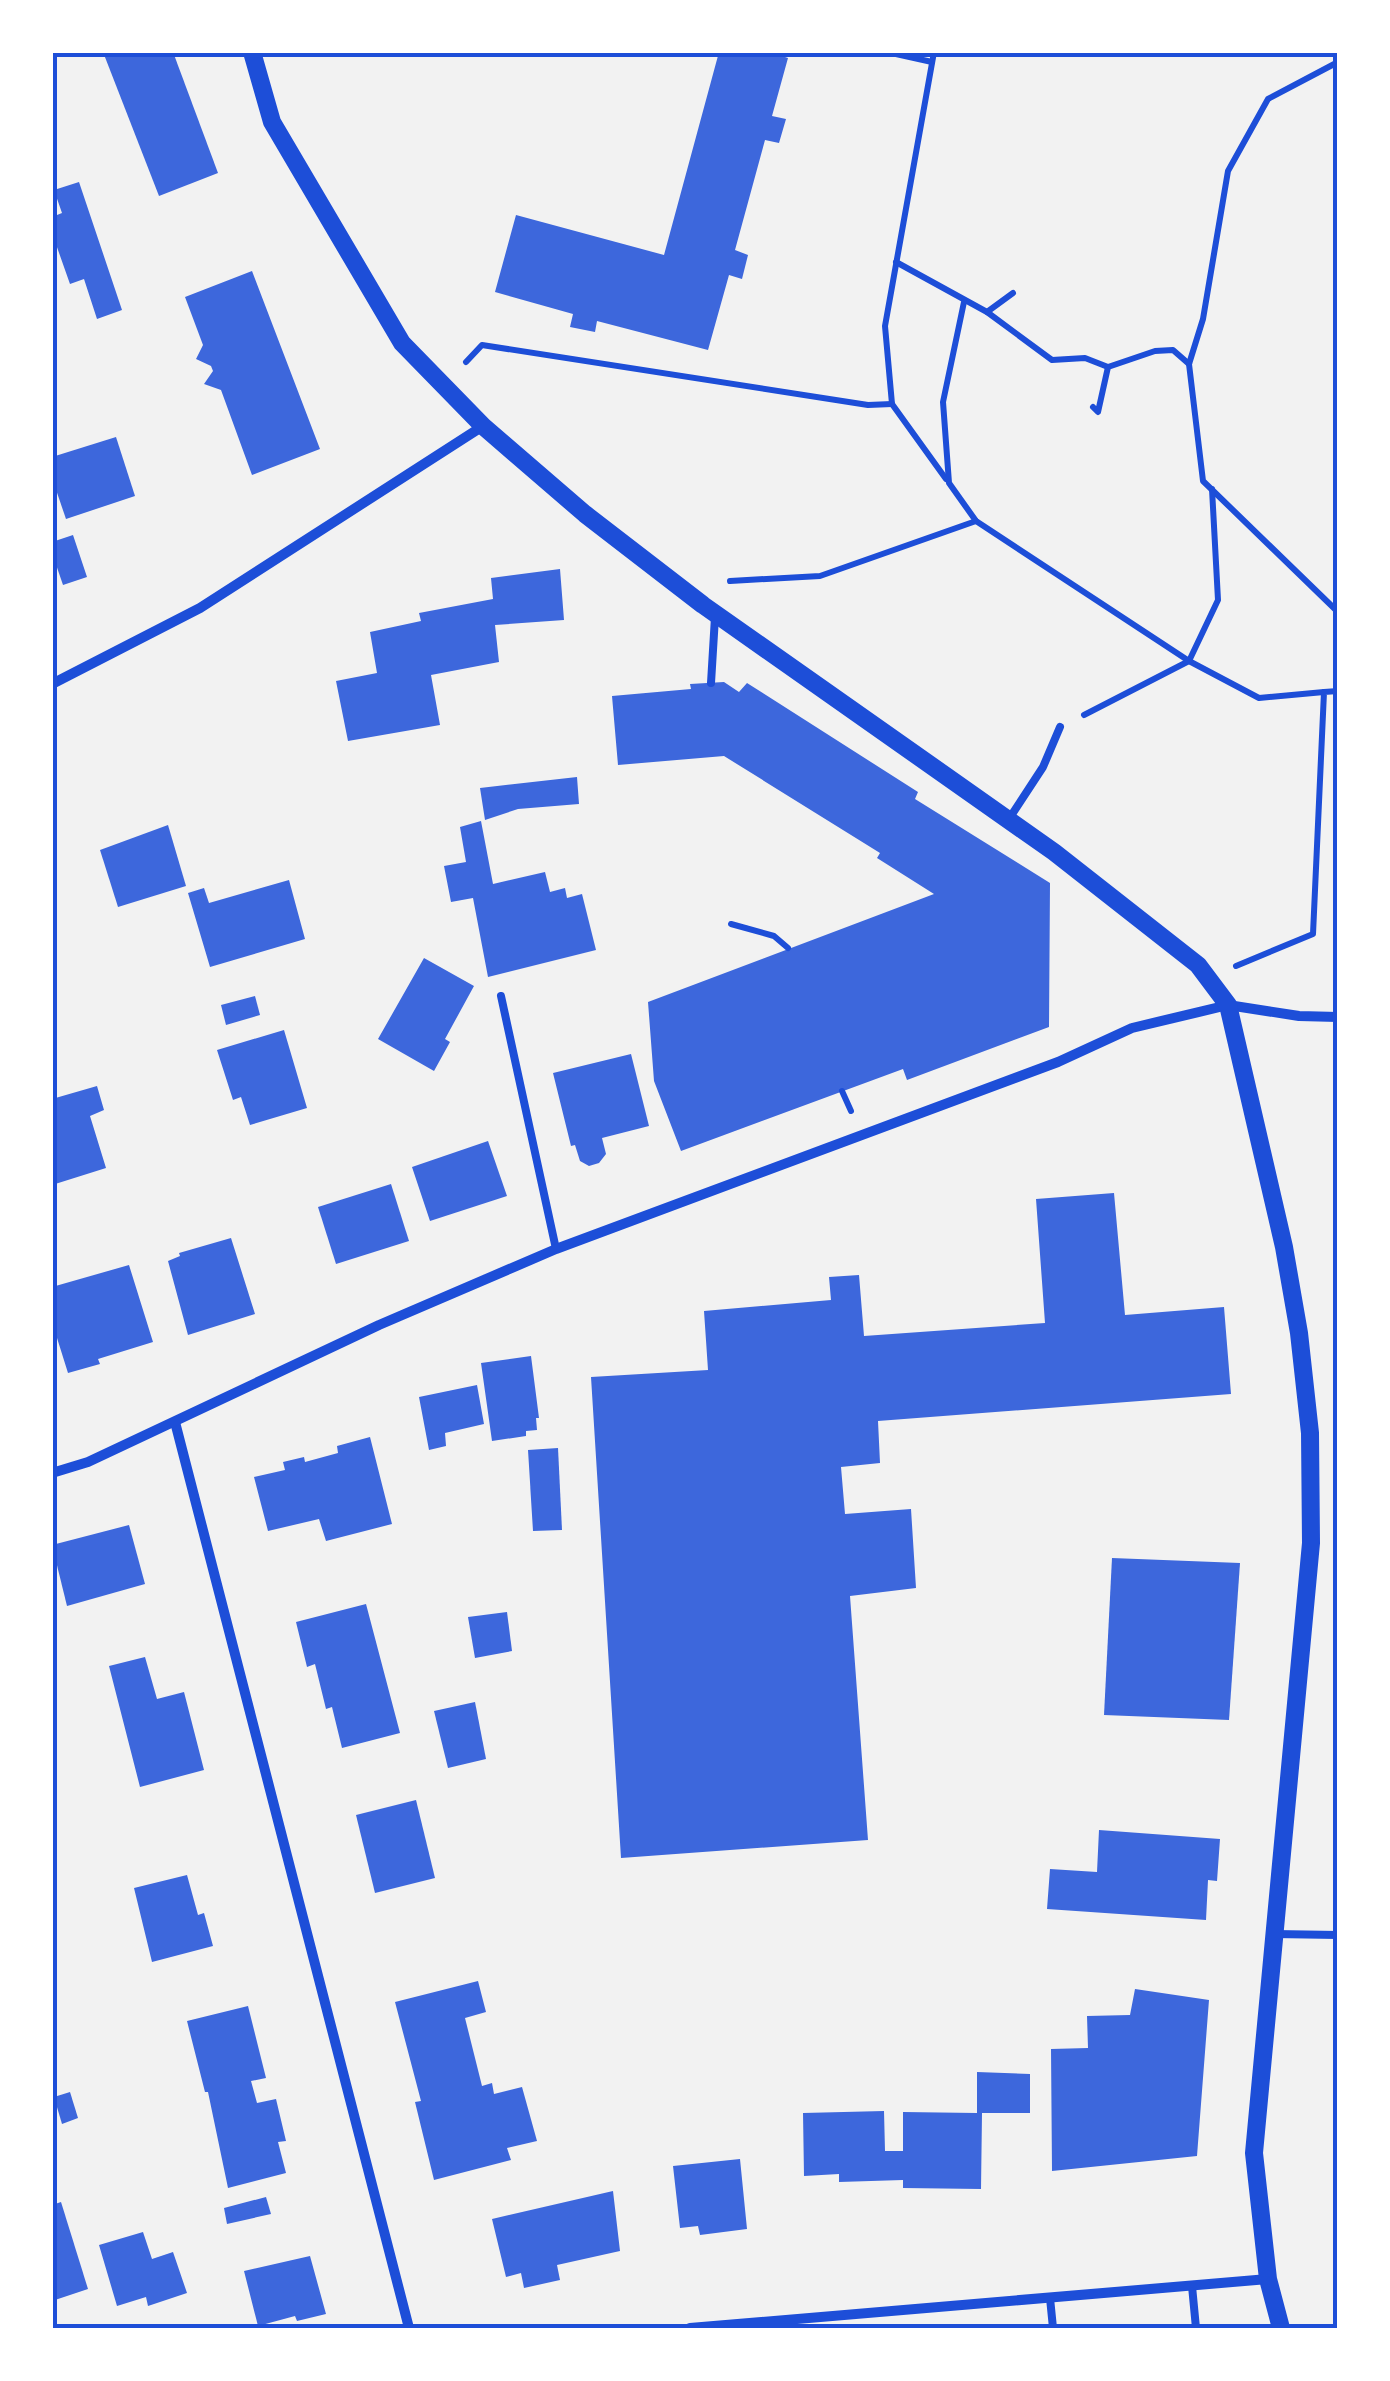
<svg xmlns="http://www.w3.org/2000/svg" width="1390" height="2381" viewBox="0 0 1390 2381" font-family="Rubik,sans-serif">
  <rect width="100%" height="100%" fill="#f2f2f2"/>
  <g fill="#3d67dc">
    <path d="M 103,52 L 173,52 L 218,173 L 159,196 Z"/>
    <path d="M 719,52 L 770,52 L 788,58 L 772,116 L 786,119 L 779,143 L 765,140 L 735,250 L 748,255 L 742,279 L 729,275 L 708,350 L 597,321 L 595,332 L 570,327 L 573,314 L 495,292 L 516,215 L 664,255 Z"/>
    <path d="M 79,182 L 122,310 L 97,319 L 84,279 L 70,284 L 52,233 L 52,217 L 62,213 L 54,190 Z"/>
    <path d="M 252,271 L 320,449 L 252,475 L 221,390 L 204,384 L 213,371 L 211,366 L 196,359 L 203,345 L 185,297 Z"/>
    <path d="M 116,437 L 135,496 L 66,519 L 52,478 L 52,457 Z"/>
    <path d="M 73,535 L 87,577 L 63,585 L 52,553 L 52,542 Z"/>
    <path d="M 560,569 L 564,620 L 495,625 L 499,662 L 431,675 L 440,725 L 348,741 L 336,681 L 377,673 L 370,632 L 421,621 L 419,613 L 493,599 L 491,578 Z"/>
    <path d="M 724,682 L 739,692 L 747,683 L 918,792 L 915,799 L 1050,883 L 1049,1027 L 907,1080 L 903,1069 L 681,1151 L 654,1081 L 648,1002 L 934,894 L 877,858 L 880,853 L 724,756 L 618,765 L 612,696 L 691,689 L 690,684 Z"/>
    <path d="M 577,777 L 579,804 L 518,809 L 485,820 L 480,788 Z"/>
    <path d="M 481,821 L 493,884 L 545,872 L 550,892 L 565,888 L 567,898 L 582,894 L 596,950 L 488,977 L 473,898 L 451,902 L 444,866 L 466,862 L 460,827 Z"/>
    <path d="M 168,825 L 186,886 L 118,907 L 100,850 Z"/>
    <path d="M 289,880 L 305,939 L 210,967 L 188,893 L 204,888 L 209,903 Z"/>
    <path d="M 424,958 L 474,986 L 445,1039 L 450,1042 L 434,1071 L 378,1039 Z"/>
    <path d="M 255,996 L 260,1015 L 226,1025 L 221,1005 Z"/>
    <path d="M 284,1030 L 307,1108 L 250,1125 L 241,1097 L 233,1100 L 217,1050 Z"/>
    <path d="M 631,1054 L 649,1126 L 602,1138 L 606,1154 L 599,1163 L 589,1166 L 580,1161 L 575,1145 L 571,1146 L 553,1073 Z"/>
    <path d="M 97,1086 L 104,1110 L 90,1116 L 106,1168 L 52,1185 L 52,1099 Z"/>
    <path d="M 488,1141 L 507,1196 L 430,1221 L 412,1167 Z"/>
    <path d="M 391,1184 L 409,1241 L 336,1264 L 318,1207 Z"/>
    <path d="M 1114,1193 L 1125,1315 L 1224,1307 L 1231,1394 L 878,1421 L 880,1463 L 841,1467 L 845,1514 L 911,1509 L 916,1588 L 850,1596 L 868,1840 L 621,1858 L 591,1377 L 708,1370 L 704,1311 L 831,1300 L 829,1277 L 859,1275 L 864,1336 L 1045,1323 L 1036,1199 Z"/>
    <path d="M 231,1238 L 255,1314 L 188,1335 L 168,1261 L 180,1256 L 179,1253 Z"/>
    <path d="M 129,1265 L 153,1342 L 98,1359 L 100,1364 L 68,1373 L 52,1322 L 52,1287 Z"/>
    <path d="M 531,1356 L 539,1418 L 536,1418 L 537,1430 L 526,1431 L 526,1436 L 492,1441 L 481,1363 Z"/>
    <path d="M 477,1385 L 484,1424 L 445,1433 L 446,1446 L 429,1450 L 419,1397 Z"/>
    <path d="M 370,1437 L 392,1524 L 326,1541 L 319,1519 L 268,1531 L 254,1477 L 285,1470 L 283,1462 L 304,1457 L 305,1462 L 338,1453 L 337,1446 Z"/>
    <path d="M 558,1448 L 562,1530 L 533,1531 L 528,1450 Z"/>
    <path d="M 129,1525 L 145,1584 L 67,1606 L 52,1545 Z"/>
    <path d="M 1112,1558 L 1240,1563 L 1229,1720 L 1104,1715 Z"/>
    <path d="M 366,1604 L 400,1733 L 342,1748 L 332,1707 L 326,1709 L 315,1664 L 307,1667 L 296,1622 Z"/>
    <path d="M 507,1612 L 512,1651 L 475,1658 L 468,1617 Z"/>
    <path d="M 145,1657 L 157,1699 L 184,1692 L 204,1770 L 140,1787 L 109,1666 Z"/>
    <path d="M 475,1702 L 486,1759 L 448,1768 L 434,1711 Z"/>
    <path d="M 416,1800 L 435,1878 L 375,1893 L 356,1815 Z"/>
    <path d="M 1099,1830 L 1220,1839 L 1217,1881 L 1208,1880 L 1206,1920 L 1047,1909 L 1050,1869 L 1097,1872 Z"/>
    <path d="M 187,1875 L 198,1915 L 204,1913 L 213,1946 L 152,1962 L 134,1888 Z"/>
    <path d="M 478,1981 L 486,2012 L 465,2018 L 482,2086 L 492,2083 L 494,2094 L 522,2087 L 537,2141 L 507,2148 L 511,2160 L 434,2180 L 415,2102 L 421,2101 L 395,2002 Z"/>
    <path d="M 1135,1989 L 1209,2000 L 1197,2156 L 1052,2171 L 1051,2049 L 1088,2048 L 1087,2016 L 1130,2015 Z"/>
    <path d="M 248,2006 L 266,2078 L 251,2081 L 257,2103 L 276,2099 L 286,2141 L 278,2142 L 286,2173 L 228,2188 L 208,2092 L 205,2092 L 187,2021 Z"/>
    <path d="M 977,2072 L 1030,2074 L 1030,2113 L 982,2113 L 981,2189 L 903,2188 L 903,2180 L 839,2182 L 839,2174 L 804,2176 L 803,2113 L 884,2111 L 885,2151 L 903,2151 L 903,2112 L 977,2113 Z"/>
    <path d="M 70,2092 L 78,2118 L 62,2124 L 54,2097 Z"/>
    <path d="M 740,2159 L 747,2229 L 700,2235 L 698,2226 L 680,2228 L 673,2166 Z"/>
    <path d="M 613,2191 L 620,2251 L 557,2265 L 560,2280 L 524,2288 L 521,2273 L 506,2277 L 492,2219 Z"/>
    <path d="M 266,2197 L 271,2214 L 227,2224 L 224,2208 Z"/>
    <path d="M 61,2202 L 88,2289 L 52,2301 L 52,2205 Z"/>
    <path d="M 143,2232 L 152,2259 L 173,2252 L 187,2293 L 148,2306 L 146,2297 L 117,2306 L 99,2245 Z"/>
    <path d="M 310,2256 L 326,2314 L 297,2321 L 295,2316 L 258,2326 L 244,2271 Z"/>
  </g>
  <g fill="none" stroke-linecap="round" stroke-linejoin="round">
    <g stroke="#1d4ed8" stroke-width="6">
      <path d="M 887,52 L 932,62"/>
      <path d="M 934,52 L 885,326 L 892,404 L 946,479"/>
      <path d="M 1338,62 L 1268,99 L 1228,171 L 1203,319 L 1189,364 L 1203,481 L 1338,612"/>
      <path d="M 896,262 L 987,312 L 1052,360 L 1085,358 L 1108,367"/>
      <path d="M 964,302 L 943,402 L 949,483 L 976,521 L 1189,661 L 1259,698 L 1324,692"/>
      <path d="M 987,312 L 1013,293"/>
      <path d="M 466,362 L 482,345 L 868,405 L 892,404"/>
      <path d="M 1093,407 L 1098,412 L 1108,367 L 1155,351 L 1173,350 L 1189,364"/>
      <path d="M 730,581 L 820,576 L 976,521"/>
      <path d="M 1084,715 L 1189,661 L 1218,600 L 1212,489"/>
      <path d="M 731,924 L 774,936 L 788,948"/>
      <path d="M 1236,966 L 1313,934 L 1324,692 L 1338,691"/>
      <path d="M 842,1091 L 851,1111"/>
    </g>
    <g stroke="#1d4ed8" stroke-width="8">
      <path d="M 711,683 L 715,617"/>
      <path d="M 1009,819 L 1043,767 L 1060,727"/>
      <path d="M 501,996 L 556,1249"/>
      <path d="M 1274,1934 L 1338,1935"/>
      <path d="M 1192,2286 L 1196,2328"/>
      <path d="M 1050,2298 L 1053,2328"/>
    </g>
    <g stroke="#1d4ed8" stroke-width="10">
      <path d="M 52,684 L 200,608 L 483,426"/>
      <path d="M 175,1422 L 409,2328"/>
      <path d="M 52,1473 L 88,1462 L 379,1325 L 556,1249 L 1058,1062 L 1132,1028 L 1228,1005 L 1299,1016 L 1338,1017"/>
      <path d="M 690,2328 L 1268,2279"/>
    </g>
    <path stroke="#1d4ed8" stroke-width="18" d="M 252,52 L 272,122 L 402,343 L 483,426 L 585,514 L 703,605 L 1054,852 L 1198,965 L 1228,1005 L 1284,1247 L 1299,1333 L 1310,1433 L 1311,1543 L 1254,2153 L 1268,2279 L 1281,2328"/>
  </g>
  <rect width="1390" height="2381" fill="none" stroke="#ffffff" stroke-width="110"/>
  <rect x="55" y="55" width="1280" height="2271" fill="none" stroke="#1d4ed8" stroke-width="4"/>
</svg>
